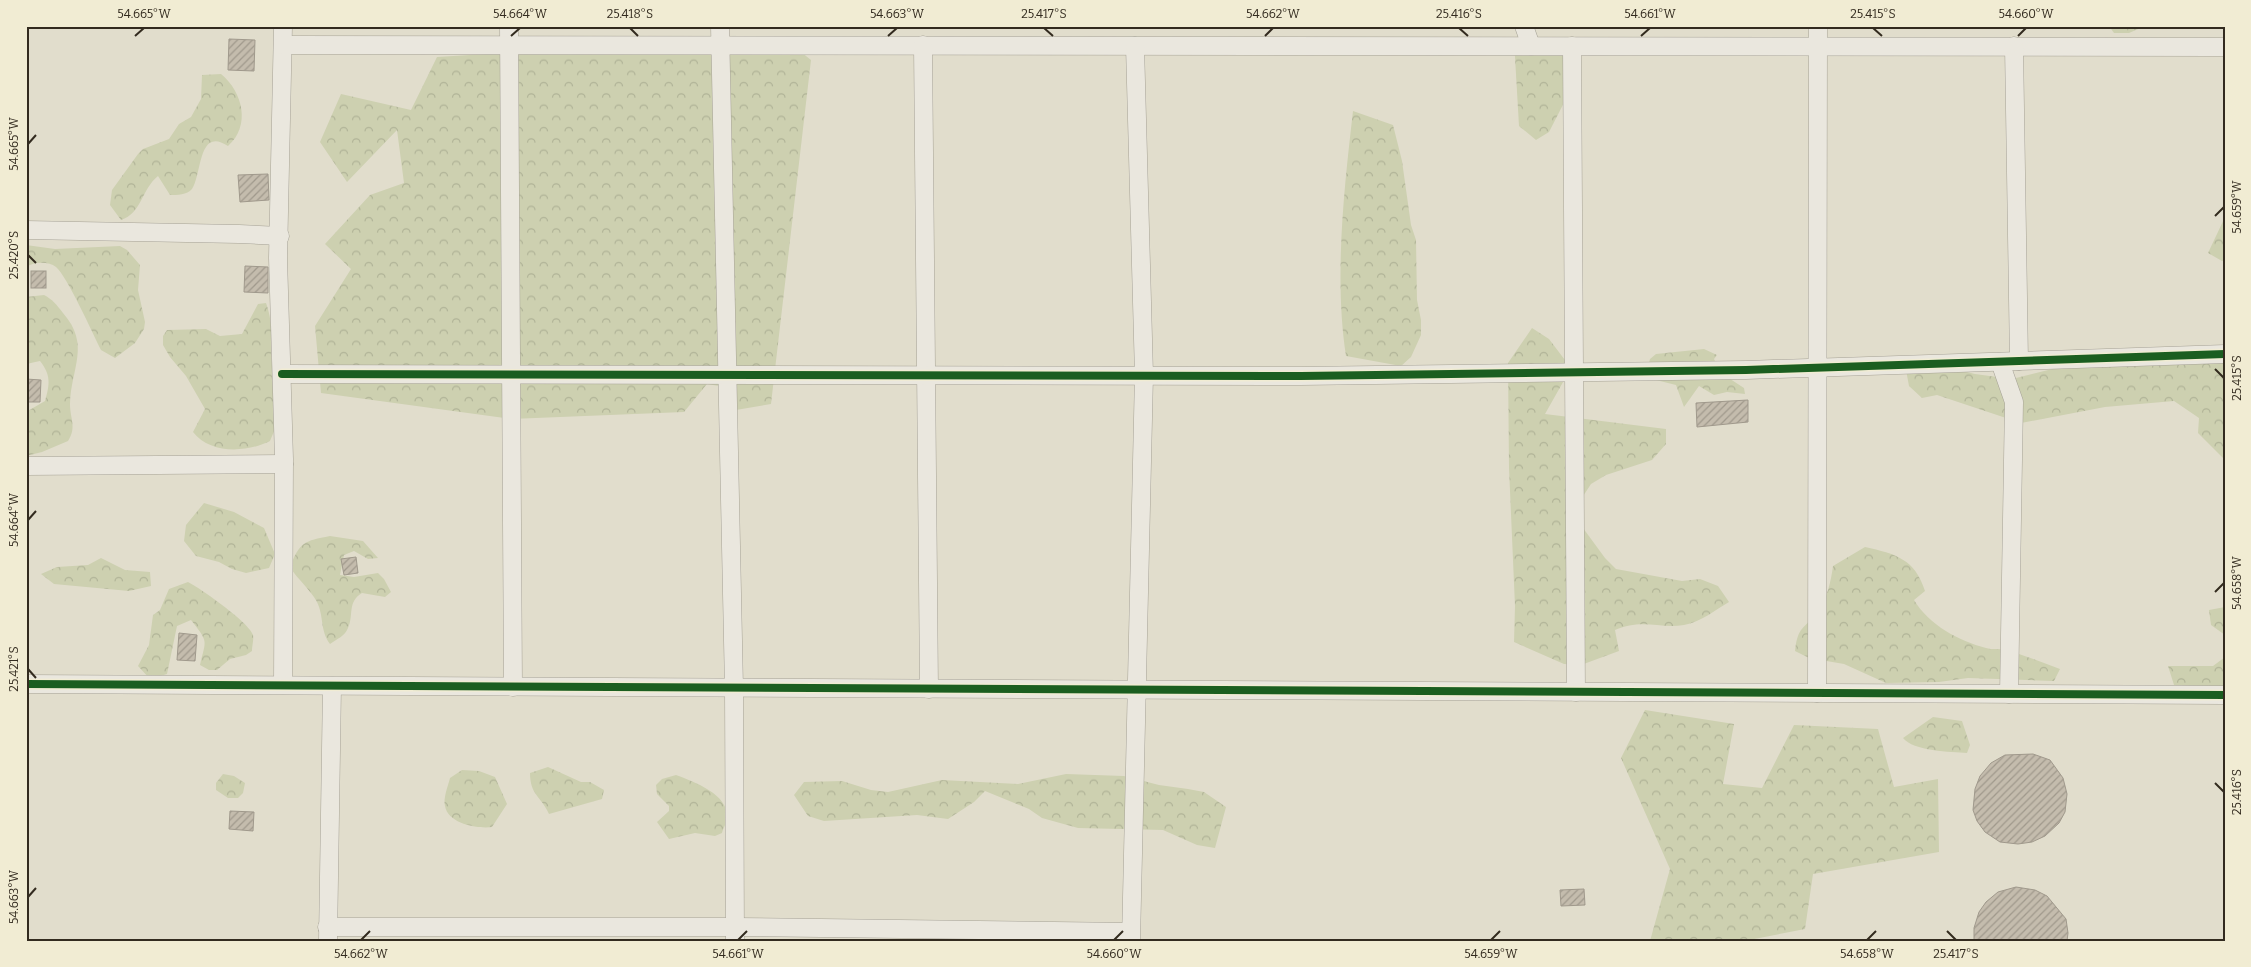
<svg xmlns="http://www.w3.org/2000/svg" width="2251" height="967" viewBox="0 0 2251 967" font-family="Bitter,serif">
  <defs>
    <pattern id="forest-crowns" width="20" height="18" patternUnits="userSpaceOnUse" patternTransform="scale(1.25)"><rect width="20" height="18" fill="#cdd0b0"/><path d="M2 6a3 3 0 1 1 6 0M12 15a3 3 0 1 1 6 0" fill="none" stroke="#b0b397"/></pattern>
    <pattern id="building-hatch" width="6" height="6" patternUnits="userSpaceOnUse" patternTransform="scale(1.25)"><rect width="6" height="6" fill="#c4bcad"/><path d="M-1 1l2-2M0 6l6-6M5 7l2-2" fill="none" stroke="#a0998c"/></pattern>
  </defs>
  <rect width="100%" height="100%" fill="#e1ddcc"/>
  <g fill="url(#forest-crowns)">
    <path d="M 2109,26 L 2145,26 L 2129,33 L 2114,33 Z"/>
    <path d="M 781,36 L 811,60 L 771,404 L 736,410 L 725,387 L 707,384 L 684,412 L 511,419 L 321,393 L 315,326 L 351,269 L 325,244 L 370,195 L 404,183 L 397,130 L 347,182 L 320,142 L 341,94 L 411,110 L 437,57 Z"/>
    <path d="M 1566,39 L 1570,91 L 1549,132 L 1536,140 L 1519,126 L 1514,40 Z"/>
    <path d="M 221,74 C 243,92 251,126 228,146 C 198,126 202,174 192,189 C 187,195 177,195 170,195 L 158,176 C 141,190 142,213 121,220 L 110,205 L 112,190 L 138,154 L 143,149 L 169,139 L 179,124 L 191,117 L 201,99 L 202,75 Z"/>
    <path d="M 1353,111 L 1393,125 L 1402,161 L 1411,225 L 1416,240 L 1417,300 L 1421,320 L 1421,335 L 1411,357 L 1401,366 L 1346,356 C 1334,278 1344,189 1353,111 Z"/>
    <path d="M 2225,217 L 2225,260 L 2222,261 L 2208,253 Z"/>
    <path d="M 26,245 L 55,249 L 120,246 L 127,250 L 140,265 L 138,290 L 145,322 L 144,329 L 135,343 L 115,358 L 101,350 C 93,334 67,276 56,267 C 48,261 34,262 26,267 Z"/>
    <path d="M 44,295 C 52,299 57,305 63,313 C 91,345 71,368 70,404 C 70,419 77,427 68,441 L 42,452 L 26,456 L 26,412 L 45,401 C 50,384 51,375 40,361 L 26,364 L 26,297 Z"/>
    <path d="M 266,303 C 275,328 269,342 272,365 C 274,379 282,394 281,408 C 280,419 274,431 270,441 C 246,453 210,454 193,432 L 205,409 L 186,376 L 170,357 L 163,345 L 163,336 L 167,330 L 206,329 L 220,336 L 242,334 L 258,304 Z"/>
    <path d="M 1532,328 L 1549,339 L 1571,368 L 1545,414 L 1666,429 L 1666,444 L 1652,460 L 1606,475 L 1591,484 L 1572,513 L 1605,558 L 1616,569 L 1682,581 L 1700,579 L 1718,586 L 1729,602 C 1715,610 1701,622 1684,625 C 1659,629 1642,618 1615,630 L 1619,651 L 1581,665 L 1564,664 L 1514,642 L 1515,606 L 1509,468 L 1508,363 Z"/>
    <path d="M 1704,349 L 1717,355 L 1714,359 L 1721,373 L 1744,388 L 1745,394 L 1727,392 L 1714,395 L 1699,386 L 1684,407 L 1676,385 L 1652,379 L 1646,375 L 1650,359 L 1656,354 Z"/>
    <path d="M 2225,349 L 2225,460 L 2198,433 L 2199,418 L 2174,401 L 2105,407 L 2021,423 L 1937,395 L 1922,398 L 1909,386 L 1906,370 L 1946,367 L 1975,374 L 2012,379 L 2089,360 Z"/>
    <path d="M 204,503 L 234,512 L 264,528 L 275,554 L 269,568 L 246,573 L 232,569 L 219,562 L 196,556 L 184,541 L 186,525 Z"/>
    <path d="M 330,536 L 363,541 L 378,558 L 368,559 L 354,551 L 344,555 L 340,575 L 354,577 L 378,573 L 384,579 L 391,592 L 385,597 L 362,593 C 347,602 354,615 348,628 C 345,636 337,639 330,644 C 320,631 324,616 317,602 C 310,589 298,580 290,567 C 300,542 304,541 330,536 Z"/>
    <path d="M 1865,547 C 1896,554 1915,559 1925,591 L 1914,600 C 1929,625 1959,641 1986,648 C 1992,650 1999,648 2005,650 C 2024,655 2042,662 2060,669 L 2054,681 L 1968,678 L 1939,682 L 1886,683 L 1844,664 L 1809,658 L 1795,651 C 1798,625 1804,630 1818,611 C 1827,599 1831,581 1833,566 Z"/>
    <path d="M 101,558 L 125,570 L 150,572 L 151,586 L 129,591 L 54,584 L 41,574 L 57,567 L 88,565 Z"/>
    <path d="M 188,582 C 200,588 250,623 253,635 C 254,639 252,646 252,651 L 246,655 L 230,659 L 217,670 L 209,670 L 200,665 C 206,639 209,643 191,620 L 177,626 L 167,674 L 150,679 L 138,666 L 149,645 L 153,615 L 160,610 L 169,589 Z"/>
    <path d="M 2225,607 L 2225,635 L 2211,625 L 2209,610 Z"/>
    <path d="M 2225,657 L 2225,688 L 2174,685 L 2168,666 L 2213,666 Z"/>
    <path d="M 1645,710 L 1734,724 L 1723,784 L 1762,788 L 1794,725 L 1878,729 L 1894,787 L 1938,779 L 1939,852 L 1813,874 L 1805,929 L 1744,941 L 1650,941 L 1670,869 L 1621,758 Z"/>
    <path d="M 1933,717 L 1962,721 L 1970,745 L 1967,753 C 1951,752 1913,751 1903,738 Z"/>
    <path d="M 548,767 L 581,782 L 590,782 L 604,790 L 602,799 L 549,814 C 541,796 530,795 530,773 Z"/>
    <path d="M 462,770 L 479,771 L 495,777 L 507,804 L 492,827 C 478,829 448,824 445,806 C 443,798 448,786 450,778 Z"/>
    <path d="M 223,774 L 234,776 L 245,783 L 243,793 L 238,798 L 228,798 L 216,790 L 216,783 Z"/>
    <path d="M 1066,774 L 1124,776 L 1159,785 L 1188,789 L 1204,792 L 1226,807 L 1215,848 L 1197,845 L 1163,830 L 1078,828 L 1042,818 L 1029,809 L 985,791 L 974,802 L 948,819 L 917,815 L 824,821 L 808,816 L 794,795 L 804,782 L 842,781 L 871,790 L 888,792 L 942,780 L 1018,784 Z"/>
    <path d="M 676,775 C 694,782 729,794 727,818 C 727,823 723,828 722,833 L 715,836 L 695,833 L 669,839 L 657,822 L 669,811 L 669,806 L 657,794 L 656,785 L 662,779 Z"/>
  </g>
  <g fill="url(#building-hatch)" stroke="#a0998c">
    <path d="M 229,39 L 255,40 L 254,71 L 228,70 Z"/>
    <path d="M 268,174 L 269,200 L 240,202 L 238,175 Z"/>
    <path d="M 245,266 L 268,267 L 268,293 L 244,292 Z"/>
    <rect x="31" y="271" width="15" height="17"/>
    <path d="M 26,379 L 41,380 L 40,402 L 26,402 Z"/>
    <path d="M 1748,400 L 1748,422 L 1697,427 L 1696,403 Z"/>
    <path d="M 356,557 L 358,573 L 344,575 L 341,559 Z"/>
    <path d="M 179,633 L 197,635 L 195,661 L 177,660 Z"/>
    <path d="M 2033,754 L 2050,760 L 2063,778 L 2067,794 L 2065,812 L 2059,823 L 2045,836 L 2032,842 L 2018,844 L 2000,842 L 1985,832 L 1977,821 L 1973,810 L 1975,789 L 1980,776 L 1991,763 L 2005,755 Z"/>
    <path d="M 230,811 L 254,812 L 253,831 L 229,829 Z"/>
    <path d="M 2016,887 L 2035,890 L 2047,896 L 2066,919 L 2068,933 L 2067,941 L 1974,941 L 1974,928 L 1979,912 L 1986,902 L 1998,892 Z"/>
    <path d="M 1584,889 L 1585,905 L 1561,906 L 1560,890 Z"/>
  </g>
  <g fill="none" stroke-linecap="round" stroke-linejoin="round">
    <defs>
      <g id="minor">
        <path d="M 283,26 L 278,258 L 284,459 L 283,685"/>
        <path d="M 509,26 L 513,687"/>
        <path d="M 720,26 L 734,688 L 735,941"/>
        <path d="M 1524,26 L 1531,46"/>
        <path d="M 283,45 L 2225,47"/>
        <path d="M 923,45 L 929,689"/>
        <path d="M 1572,46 L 1576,692"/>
        <path d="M 2014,46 L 2019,361"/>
        <path d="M 26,230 L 239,234 L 280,236"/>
        <path d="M 2000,362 L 2014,402 L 2009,694"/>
        <path d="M 282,374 L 1301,376 L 1746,370 L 2225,354"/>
        <path d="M 26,466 L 284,464"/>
        <path d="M 26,684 L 2225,695"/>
        <path d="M 1817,693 L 1818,26"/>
        <path d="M 327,927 L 735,927 L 1130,932"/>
        <path d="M 328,941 L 332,686"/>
        <path d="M 1131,941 L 1144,375 L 1135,46"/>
      </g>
    </defs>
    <use href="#minor" stroke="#a6a296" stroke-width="19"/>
    <use href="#minor" stroke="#eae7de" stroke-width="18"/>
    <defs>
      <g id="cycleway">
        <path d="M 282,374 L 1301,376 L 1746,370 L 2225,354"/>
        <path d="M 26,684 L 2225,695"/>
      </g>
    </defs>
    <use href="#cycleway" stroke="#f1ecd3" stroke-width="11"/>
    <use href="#cycleway" stroke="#1b5e20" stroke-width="8"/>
  </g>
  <path fill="none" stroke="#332b1f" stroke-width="2" d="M 630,28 L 638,36M 1044,28 L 1053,36M 1459,28 L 1468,36M 1873,28 L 1882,36M 135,36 L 144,28M 511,36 L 520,28M 888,36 L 897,28M 1265,36 L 1273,28M 1641,36 L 1650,28M 2018,36 L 2026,28M 28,144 L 36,135M 2215,216 L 2224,207M 28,255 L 36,263M 2215,369 L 2224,378M 28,520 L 36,511M 2215,592 L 2224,583M 28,669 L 36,678M 2215,783 L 2224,792M 28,897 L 36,888M 1947,931 L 1956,940M 361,940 L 370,931M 738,940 L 747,931M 1114,940 L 1123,931M 1491,940 L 1500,931M 1867,940 L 1876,931"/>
  <rect width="2251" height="967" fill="none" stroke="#f1ecd3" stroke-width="55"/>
  <rect x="28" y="28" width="2196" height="912" fill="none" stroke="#332b1f" stroke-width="2"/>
  <g font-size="12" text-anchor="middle" fill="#332b1f">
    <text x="144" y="18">54.665°W</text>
    <text x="520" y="18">54.664°W</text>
    <text x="630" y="18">25.418°S</text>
    <text x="897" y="18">54.663°W</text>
    <text x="1044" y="18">25.417°S</text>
    <text x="1273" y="18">54.662°W</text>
    <text x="1459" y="18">25.416°S</text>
    <text x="1650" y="18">54.661°W</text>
    <text x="1873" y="18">25.415°S</text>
    <text x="2026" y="18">54.660°W</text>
    <text transform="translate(14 144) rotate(-90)" y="4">54.665°W</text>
    <text transform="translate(2237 207) rotate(-90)" y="4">54.659°W</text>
    <text transform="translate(14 255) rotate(-90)" y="4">25.420°S</text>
    <text transform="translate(2237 378) rotate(-90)" y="4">25.415°S</text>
    <text transform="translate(14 520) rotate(-90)" y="4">54.664°W</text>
    <text transform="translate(2237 583) rotate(-90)" y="4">54.658°W</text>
    <text transform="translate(14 669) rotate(-90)" y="4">25.421°S</text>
    <text transform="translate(2237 792) rotate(-90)" y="4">25.416°S</text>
    <text transform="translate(14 897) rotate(-90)" y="4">54.663°W</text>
    <text x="361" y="958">54.662°W</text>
    <text x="738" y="958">54.661°W</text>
    <text x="1114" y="958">54.660°W</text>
    <text x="1491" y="958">54.659°W</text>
    <text x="1867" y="958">54.658°W</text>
    <text x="1956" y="958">25.417°S</text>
  </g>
</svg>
